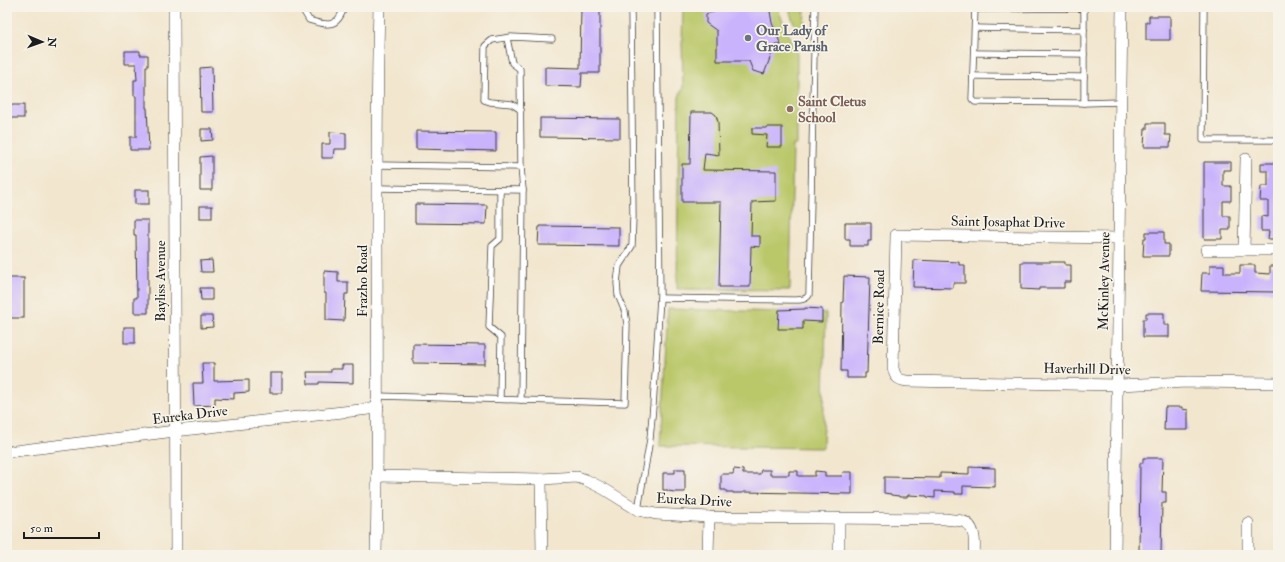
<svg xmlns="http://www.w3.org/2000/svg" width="1285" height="562" viewBox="0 0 1285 562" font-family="'IM FELL Double Pica',serif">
  <rect width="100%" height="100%" fill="#f7f3e8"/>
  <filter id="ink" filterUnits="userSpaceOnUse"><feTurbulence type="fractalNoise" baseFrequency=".025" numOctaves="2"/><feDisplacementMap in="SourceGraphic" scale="8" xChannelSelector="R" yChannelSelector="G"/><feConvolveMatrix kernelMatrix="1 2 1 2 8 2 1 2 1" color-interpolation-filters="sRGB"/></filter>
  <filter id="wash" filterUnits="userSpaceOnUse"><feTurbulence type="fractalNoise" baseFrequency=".012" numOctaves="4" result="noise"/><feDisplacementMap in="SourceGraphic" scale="16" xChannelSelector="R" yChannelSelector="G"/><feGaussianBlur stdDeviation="0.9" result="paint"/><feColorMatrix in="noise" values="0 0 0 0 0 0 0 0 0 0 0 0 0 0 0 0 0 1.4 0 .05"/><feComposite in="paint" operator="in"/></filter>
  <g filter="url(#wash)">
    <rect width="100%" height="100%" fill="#f2e6ce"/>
    <g fill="#bbc86a" stroke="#6c7243">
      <path d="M 683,7 L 777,7 L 792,43 L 797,49 L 797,145 L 793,145 L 790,290 L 677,289 L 679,97 L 683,87 L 682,42 Z"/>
      <path d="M 790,7 L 805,7 L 804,31 L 800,31 C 795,26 789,15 790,7 Z"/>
      <path d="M 668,309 L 826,313 L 823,448 L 660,446 Z"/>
    </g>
    <g id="blocks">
      <g fill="#c9b3fd">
        <path d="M 581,7 L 600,7 L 600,73 L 582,73 L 581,87 L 545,86 L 545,67 L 580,68 Z"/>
        <path d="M 731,7 L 755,7 L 770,11 L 772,23 L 781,45 L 775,45 L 764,74 L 753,71 L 749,61 L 717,61 L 717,31 L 706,23 L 706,14 Z"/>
        <path d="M 1149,16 L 1170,16 L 1170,40 L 1146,40 L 1146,22 L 1149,22 Z"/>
        <path d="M 125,51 L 140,51 L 140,55 L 148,55 L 148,66 L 146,66 L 146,108 L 147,108 L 149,150 L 130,150 L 130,137 L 136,137 L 136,96 L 134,96 L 134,80 L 137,80 L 136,64 L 125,64 Z"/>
        <path d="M 212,67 L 213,112 L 201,112 L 200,68 Z"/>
        <rect x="7" y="105" width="17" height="13"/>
        <path d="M 691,112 L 712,112 L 716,115 L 718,122 L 719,155 L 705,153 L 703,170 L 776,171 L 776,201 L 752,202 L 751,236 L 760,236 L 760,247 L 751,246 L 750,287 L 719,287 L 721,202 L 682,202 L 682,164 L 690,164 Z"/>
        <path d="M 540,118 L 620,119 L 620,138 L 540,137 Z"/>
        <path d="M 1147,123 L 1165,123 L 1165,135 L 1171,135 L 1170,147 L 1144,147 L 1145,129 L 1147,129 Z"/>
        <path d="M 767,127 L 782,127 L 782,147 L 766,147 L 767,135 L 752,134 L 752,128 L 767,128 Z"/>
        <path d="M 201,129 L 212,129 L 213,140 L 201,141 Z"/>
        <path d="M 416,131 L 496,132 L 496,151 L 416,149 Z"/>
        <path d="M 330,132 L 346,133 L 346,149 L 334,149 L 333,158 L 322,158 L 322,144 L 330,144 Z"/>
        <path d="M 212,156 L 212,190 L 200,190 L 200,157 Z"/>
        <path d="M 1204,162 L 1231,162 L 1231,170 L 1223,170 L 1223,186 L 1231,186 L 1231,201 L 1223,201 L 1223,216 L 1230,216 L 1230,230 L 1222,230 L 1222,239 L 1204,239 Z"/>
        <path d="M 1261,163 L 1278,163 L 1278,239 L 1268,239 L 1269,231 L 1261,231 L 1261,216 L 1268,217 L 1268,201 L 1260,201 L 1261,186 L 1268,186 L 1268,171 L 1261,171 Z"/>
        <rect x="135" y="190" width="14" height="14"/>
        <path d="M 415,204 L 487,205 L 486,224 L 415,223 Z"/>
        <rect x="200" y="206" width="12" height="12"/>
        <path d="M 134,220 L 148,220 L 148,313 L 134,313 L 134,298 L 137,298 L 136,235 L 134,235 Z"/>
        <path d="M 845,223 L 871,223 L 871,241 L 868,241 L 868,246 L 850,246 L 850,239 L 845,239 Z"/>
        <path d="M 539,226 L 619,227 L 619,246 L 538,245 Z"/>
        <path d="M 1146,232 L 1164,232 L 1164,244 L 1169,244 L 1169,256 L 1143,256 L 1144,238 L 1146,238 Z"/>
        <path d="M 212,260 L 213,272 L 201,272 L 200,261 Z"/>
        <path d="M 914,260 L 959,262 L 959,265 L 965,265 L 965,283 L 953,283 L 953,288 L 913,287 Z"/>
        <path d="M 1021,262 L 1065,262 L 1065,265 L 1071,265 L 1071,282 L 1064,282 L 1064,288 L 1039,288 L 1039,290 L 1021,289 Z"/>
        <path d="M 1210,265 L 1224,265 L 1224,273 L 1240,273 L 1240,265 L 1255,265 L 1255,273 L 1270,274 L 1270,266 L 1278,266 L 1278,292 L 1201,291 L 1202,273 L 1210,273 Z"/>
        <path d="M 324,271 L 338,272 L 338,282 L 348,282 L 348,294 L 345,294 L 344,321 L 326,320 L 326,293 L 324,293 Z"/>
        <path d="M 844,276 L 870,277 L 867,373 L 865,373 L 865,378 L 847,378 L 847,371 L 841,371 L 842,302 L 843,302 Z"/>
        <rect x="7" y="278" width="17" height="40"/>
        <path d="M 200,288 L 212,288 L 212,300 L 201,300 Z"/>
        <path d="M 805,308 L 822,309 L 822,322 L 803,321 L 803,329 L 778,329 L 779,310 L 805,309 Z"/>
        <path d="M 1146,313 L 1164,313 L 1164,325 L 1169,325 L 1169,337 L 1143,337 L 1143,319 L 1146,319 Z"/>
        <path d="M 201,316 L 212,316 L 213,327 L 201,328 Z"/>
        <rect x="124" y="327" width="11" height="16"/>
        <path d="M 413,344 L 485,345 L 485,364 L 413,363 Z"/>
        <path d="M 202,363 L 214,363 L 214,381 L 249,380 L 249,392 L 234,393 L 234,399 L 215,398 L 215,405 L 194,406 L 193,383 L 203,383 Z"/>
        <path d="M 342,365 L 353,365 L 353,383 L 319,382 L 319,384 L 308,384 L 307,372 L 331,372 L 331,369 L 342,369 Z"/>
        <rect x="270" y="373" width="12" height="20"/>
        <path d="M 1165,407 L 1182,407 L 1182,409 L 1188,410 L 1188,430 L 1164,430 Z"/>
        <path d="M 1143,458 L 1163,458 L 1162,492 L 1166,492 L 1166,503 L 1162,503 L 1161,555 L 1139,555 L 1140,463 L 1143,463 Z"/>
        <path d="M 969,467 L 995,468 L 995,487 L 963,486 L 963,494 L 955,494 L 955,492 L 935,491 L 935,498 L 927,497 L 927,496 L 908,495 L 907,497 L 899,497 L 899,496 L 891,495 L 891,494 L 884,493 L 884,477 L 940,478 L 940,473 L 969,474 Z"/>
        <path d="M 675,469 L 685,469 L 685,492 L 675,492 L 668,491 L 668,490 L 663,490 L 663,473 L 675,473 Z"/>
        <path d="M 734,469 L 743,470 L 743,474 L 760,474 L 761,470 L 770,470 L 770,475 L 789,475 L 789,471 L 798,471 L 798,476 L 815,476 L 815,471 L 825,472 L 825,476 L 842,476 L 843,472 L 852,472 L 852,494 L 743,492 L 743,493 L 733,493 L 733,492 L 726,492 L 726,490 L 721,490 L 721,474 L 733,474 Z"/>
      </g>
    </g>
  </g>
  <g filter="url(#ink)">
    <use href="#blocks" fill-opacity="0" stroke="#3c3a37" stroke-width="1"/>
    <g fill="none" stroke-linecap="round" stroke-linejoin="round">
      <defs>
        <g id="lane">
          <path d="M 303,7 L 303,10 L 309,20 C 327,26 338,28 344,7"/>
          <path d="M 975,7 L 972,99 L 975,102 L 1084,103"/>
          <path d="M 1204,7 L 1203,140 L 1278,140"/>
          <path d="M 975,9 L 1079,8 L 1084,10 L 1084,103 L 1120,102"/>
          <path d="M 975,28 L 1084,30"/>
          <path d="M 974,53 L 1084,54"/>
          <path d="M 973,76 L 1084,77"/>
          <path d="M 521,110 L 512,104 L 490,102 L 484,100 L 485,46 L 492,40 L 511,37 L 552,39"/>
          <path d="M 377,165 L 521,167 L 520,69 L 512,63 L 507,38"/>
          <path d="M 521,167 L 523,190"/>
          <path d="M 377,188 L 523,190 L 521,400"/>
          <path d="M 660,298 L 791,300 C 798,300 805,301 809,295 L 815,7"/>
          <path d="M 378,396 L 625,403 L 627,324 L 625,312 L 618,295 L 617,283 L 619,266 L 632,246 L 633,217 L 631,7"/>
          <path d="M 500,399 L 501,337 L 489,327 L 492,246 L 500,239 L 500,190"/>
          <path d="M 638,510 L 650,439 L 653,406 L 660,298 L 657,7"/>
        </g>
        <g id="street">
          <path d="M 174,7 L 176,555"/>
          <path d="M 1119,238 L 896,235 L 893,368 C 895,377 898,380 907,381 L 1118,385 L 1188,382 L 1278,383"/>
          <path d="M 1206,250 L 1278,250"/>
          <path d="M 1244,250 L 1246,159"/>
          <path d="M 7,452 L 175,431 L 378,408"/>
          <path d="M 377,476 L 541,479 L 577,477 L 586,480 L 604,489 L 638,510 L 656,514 L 709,517 L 945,519 C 951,520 957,520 962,521 C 976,525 975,543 974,555"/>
          <path d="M 541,479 L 542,555"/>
          <path d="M 376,555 C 380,372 374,190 379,7"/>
          <path d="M 708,555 L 709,517"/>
          <path d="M 839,555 L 839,519"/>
          <path d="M 1115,555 L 1122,7"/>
          <path d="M 1248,555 L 1248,523"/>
        </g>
      </defs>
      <use href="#lane" stroke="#3c3a37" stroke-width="7"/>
      <use href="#street" stroke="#3c3a37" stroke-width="12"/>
      <use href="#lane" stroke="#fff" stroke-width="5.5"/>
      <use href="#street" stroke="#fff" stroke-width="11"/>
    </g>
  </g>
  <circle fill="#6b7280" stroke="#f7f3e8" stroke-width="1.5" cx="748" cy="38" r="4"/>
  <circle fill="#8d6e63" stroke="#f7f3e8" stroke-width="1.5" cx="790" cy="109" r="4"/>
  <g text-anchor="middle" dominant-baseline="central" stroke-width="3.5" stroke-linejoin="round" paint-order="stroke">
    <g font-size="14" font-weight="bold" fill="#5b616d" stroke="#f7f3e8" text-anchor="start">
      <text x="756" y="30">Our Lady of<tspan x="756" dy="16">Grace Parish</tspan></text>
    </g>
    <g font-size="14" font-weight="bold" fill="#785e54" stroke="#f7f3e8" text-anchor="start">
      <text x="798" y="101">Saint Cletus<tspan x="798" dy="16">School</tspan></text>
    </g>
    <g font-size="14" fill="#1c1c1c" stroke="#f7f3e8">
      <text transform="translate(1008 222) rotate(1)">Saint Josaphat Drive</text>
      <text transform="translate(160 281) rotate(-90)">Bayliss Avenue</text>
      <text transform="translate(362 281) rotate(-90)">Frazho Road</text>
      <text transform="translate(1104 281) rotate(-89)">McKinley Avenue</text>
      <text transform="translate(879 307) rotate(-89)">Bernice Road</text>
      <text transform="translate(1087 369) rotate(1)">Haverhill Drive</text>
      <text transform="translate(190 415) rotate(-7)">Eureka Drive</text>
      <text transform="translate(694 500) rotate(3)">Eureka Drive</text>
    </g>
  </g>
  <rect width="1285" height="562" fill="none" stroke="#f7f3e8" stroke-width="24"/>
  <g transform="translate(42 42) rotate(92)" stroke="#f7f3e8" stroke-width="3" paint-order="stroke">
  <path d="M0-3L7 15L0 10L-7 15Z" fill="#1c1c1c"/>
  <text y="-6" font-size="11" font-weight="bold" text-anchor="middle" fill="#1c1c1c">N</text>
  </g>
  <path d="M24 532v6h75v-6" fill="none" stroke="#1c1c1c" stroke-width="2"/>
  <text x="30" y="532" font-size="12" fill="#1c1c1c" stroke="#f7f3e8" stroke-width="3" paint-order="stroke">50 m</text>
</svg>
